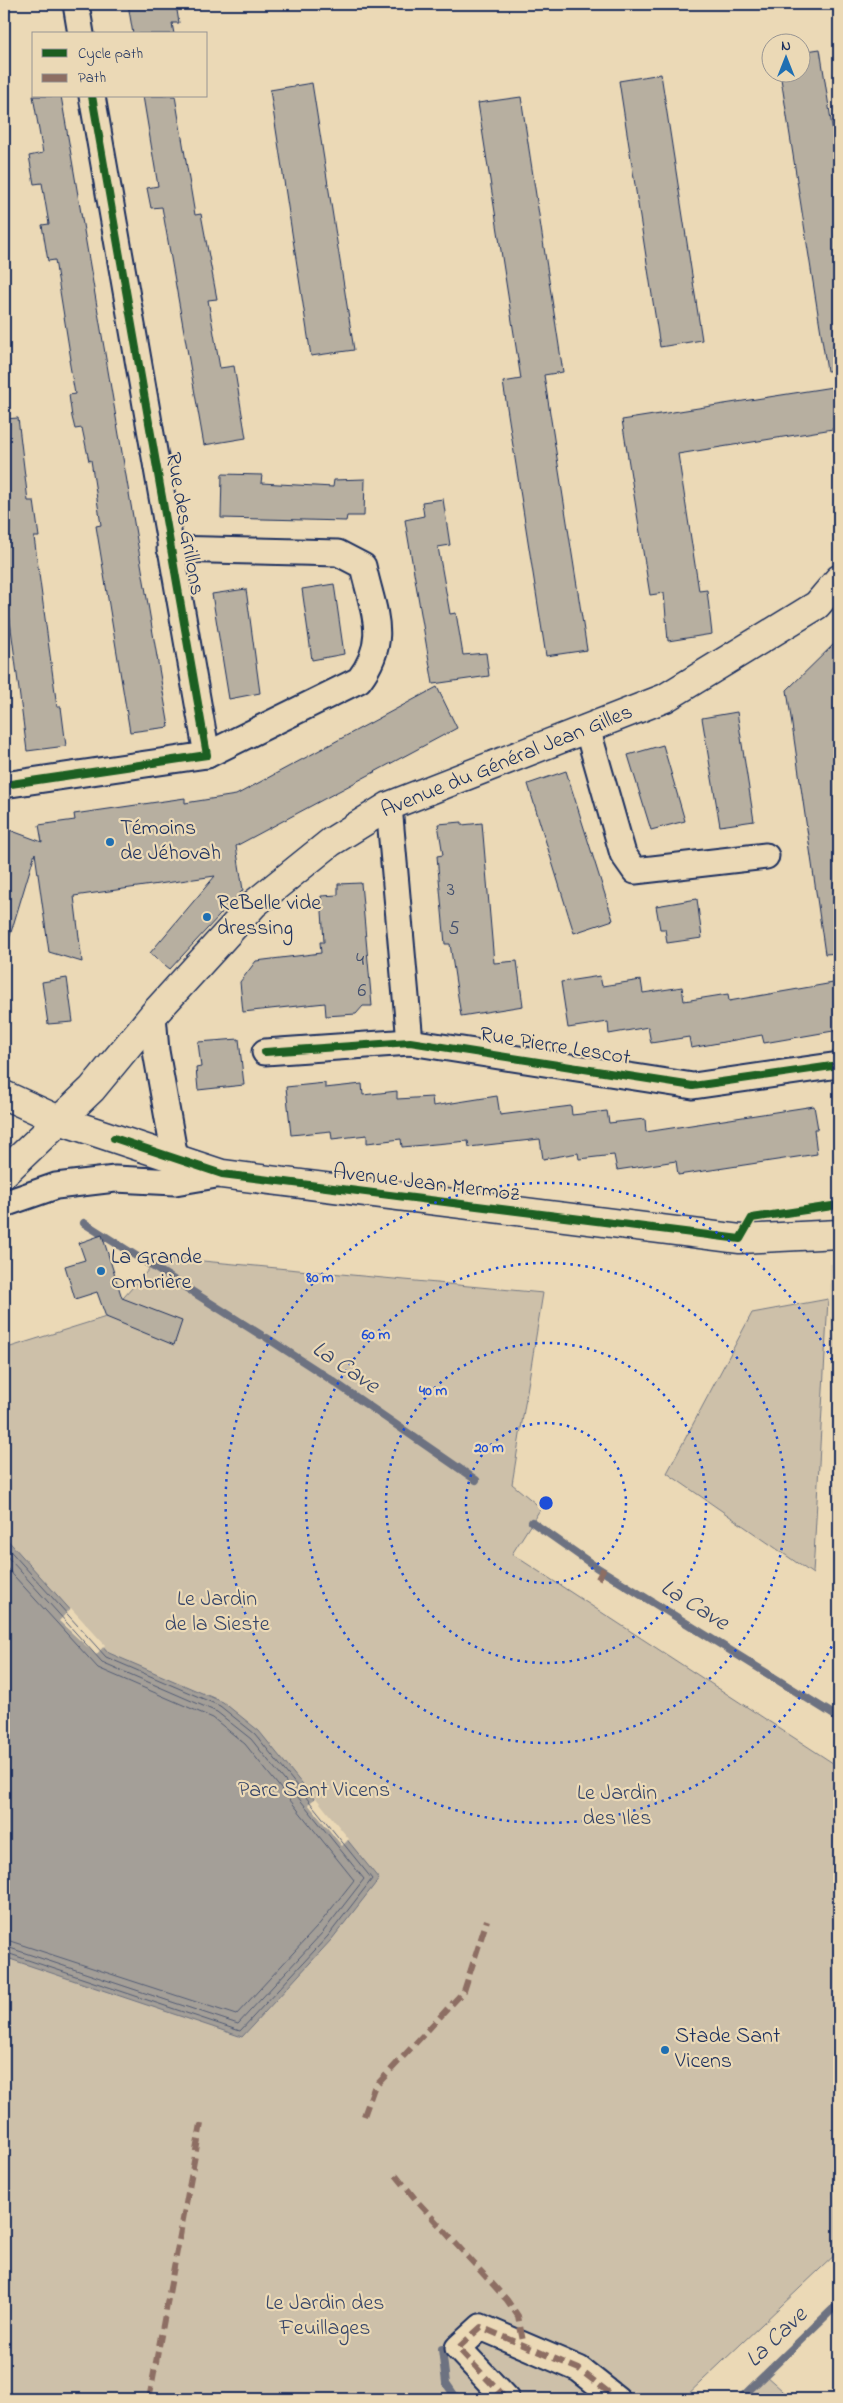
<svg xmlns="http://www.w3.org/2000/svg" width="843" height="2403" viewBox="0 0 843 2403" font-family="'Indie Flower',sans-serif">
  <rect width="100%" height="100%" fill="#ebd9b6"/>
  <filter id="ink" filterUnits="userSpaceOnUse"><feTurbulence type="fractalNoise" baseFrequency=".02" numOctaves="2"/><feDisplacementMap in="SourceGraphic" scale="10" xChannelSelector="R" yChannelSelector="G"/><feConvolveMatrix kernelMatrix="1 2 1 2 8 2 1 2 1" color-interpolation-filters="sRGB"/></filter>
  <g filter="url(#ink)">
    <path fill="#dbccaf" d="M 839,1263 L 839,1584 L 835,1585 L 830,1264 Z"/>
    <g fill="#cdc0a9" stroke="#747884">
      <path d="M 160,1257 L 543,1293 L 512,1484 L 541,1508 L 512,1554 L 839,1767 L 839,2251 L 683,2399 L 4,2399 L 4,1349 L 106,1317 Z"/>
      <path d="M 828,1299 L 813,1574 L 667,1473 L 752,1313 Z"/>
      <path d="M 765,2375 L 792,2399 L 736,2399 Z"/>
    </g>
    <path fill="#a49f98" stroke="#6d7281" d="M 4,1536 L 109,1653 L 223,1702 L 259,1731 L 379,1879 L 332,1939 L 242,2037 L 4,1957 Z"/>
    <g fill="#ebd9b6">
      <path d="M 71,1608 L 105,1645 L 96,1655 L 59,1621 Z"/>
      <path d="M 316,1798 L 349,1839 L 342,1846 L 308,1804 Z"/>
    </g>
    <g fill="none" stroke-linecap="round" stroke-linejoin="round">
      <g stroke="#525c75" stroke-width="1">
        <path d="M 4,1544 L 106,1657 L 220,1706 L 255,1734 L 372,1879 L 328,1936 L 240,2031 L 4,1952"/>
        <path d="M 4,1553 L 102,1662 L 217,1712 L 251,1739 L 364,1879 L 323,1932 L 238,2024 L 4,1946"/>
        <path d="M 4,1565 L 98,1668 L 213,1718 L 245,1744 L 354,1880 L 317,1927 L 236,2015 L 4,1939"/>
      </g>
      <g stroke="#6d7281" stroke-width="8">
        <path d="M 84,1223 L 261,1335"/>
        <path d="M 267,1338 L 324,1375 L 476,1480"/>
        <path d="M 532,1522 L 596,1567 L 839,1718"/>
        <path d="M 442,2349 L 446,2383 L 457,2399"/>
        <path d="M 740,2399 L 839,2303"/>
      </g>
    </g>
    <g fill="#b7afa0" stroke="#1b2f5e">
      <path d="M 128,4 L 176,4 L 179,23 L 172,23 L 174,34 L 133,34 Z"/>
      <path d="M 820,49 L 839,172 L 839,370 L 827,371 L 780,72 L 800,72 L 800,52 Z"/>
      <path d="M 661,74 L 702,340 L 660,347 L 619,81 Z"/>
      <path d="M 312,83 L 354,350 L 311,356 L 270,90 Z"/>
      <path d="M 33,96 L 61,96 L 169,727 L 130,732 L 96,526 L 101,525 L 91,460 L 89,461 L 82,428 L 75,429 L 72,417 L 69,395 L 75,394 L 69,360 L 71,360 L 55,260 L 48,261 L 42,225 L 49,224 L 42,183 L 34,184 L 29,156 L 43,153 Z"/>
      <path d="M 143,96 L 175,96 L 195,215 L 201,214 L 217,299 L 208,300 L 220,368 L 234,366 L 246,438 L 204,445 L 162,207 L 151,208 L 147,188 L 158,186 Z"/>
      <path d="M 521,97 L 563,372 L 544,375 L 587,650 L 546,656 L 503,382 L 521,379 L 478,103 Z"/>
      <path d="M 839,386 L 839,428 L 678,454 L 699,591 L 707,590 L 712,634 L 668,641 L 664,593 L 650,595 L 622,420 Z"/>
      <path d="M 18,418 L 28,501 L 34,501 L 39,537 L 34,537 L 57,707 L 61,707 L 66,746 L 27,751 L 4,575 L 4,419 Z"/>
      <path d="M 222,474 L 262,475 L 261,483 L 333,487 L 334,480 L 365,479 L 364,516 L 347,516 L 346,521 L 221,518 Z"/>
      <path d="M 443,499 L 450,545 L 438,547 L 450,614 L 456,613 L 463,655 L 486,653 L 489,676 L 433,684 L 405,520 L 424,516 L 422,502 Z"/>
      <path d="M 334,584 L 344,654 L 312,660 L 302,589 Z"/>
      <path d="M 246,589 L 260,693 L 229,699 L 212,594 Z"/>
      <path d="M 839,639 L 839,953 L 825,954 L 787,690 Z"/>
      <path d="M 437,687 L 457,728 L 236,846 L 243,890 L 170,969 L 150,953 L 215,876 L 74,896 L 82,962 L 49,952 L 35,853 L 9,939 L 4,939 L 4,828 L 42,842 L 39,825 L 75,820 L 74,814 L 185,798 L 185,803 L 236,795 Z"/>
      <path d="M 737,712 L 754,821 L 720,826 L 702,718 Z"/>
      <path d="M 663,745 L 685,821 L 651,830 L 628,755 Z"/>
      <path d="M 566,771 L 613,920 L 574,933 L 528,784 Z"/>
      <path d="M 462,822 L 462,825 L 482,823 L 494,963 L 517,961 L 523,1006 L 461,1016 L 450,944 L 445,944 L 437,856 L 443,855 L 438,824 Z"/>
      <path d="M 361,883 L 372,1006 L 363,1006 L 356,1014 L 326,1016 L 325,1003 L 243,1012 L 240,982 L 256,961 L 321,953 L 320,942 L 324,942 L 321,896 L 338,895 L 338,884 Z"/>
      <path d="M 697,899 L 702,938 L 667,943 L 665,929 L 660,929 L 656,906 Z"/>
      <path d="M 600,976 L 602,986 L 641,980 L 643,993 L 682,987 L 684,1001 L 728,994 L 729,1001 L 839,982 L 839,1030 L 764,1043 L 762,1035 L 691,1048 L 689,1037 L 651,1043 L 648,1027 L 609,1034 L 608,1022 L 568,1028 L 561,982 Z"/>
      <path d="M 67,978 L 73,1022 L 48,1024 L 42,982 Z"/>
      <path d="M 239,1039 L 244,1085 L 198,1090 L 196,1068 L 201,1067 L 198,1042 Z"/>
      <path d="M 325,1083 L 325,1088 L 362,1084 L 363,1095 L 397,1091 L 397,1099 L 432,1097 L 433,1106 L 497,1096 L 500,1115 L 571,1106 L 572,1115 L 607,1111 L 609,1123 L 645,1119 L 646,1132 L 814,1106 L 818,1129 L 814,1129 L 817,1154 L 678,1175 L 676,1161 L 617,1170 L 614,1155 L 579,1159 L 578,1153 L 543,1159 L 540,1139 L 469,1147 L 468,1141 L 402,1147 L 401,1139 L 367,1143 L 367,1135 L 332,1139 L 331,1131 L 291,1135 L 286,1087 Z"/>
      <path d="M 102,1235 L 122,1298 L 182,1321 L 174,1345 L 106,1317 L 97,1292 L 75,1299 L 65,1266 L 85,1260 L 79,1243 Z"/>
    </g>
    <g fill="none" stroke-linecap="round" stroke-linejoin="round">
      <defs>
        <g id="street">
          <path d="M 76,4 L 81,34"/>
          <path d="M 170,549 L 338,553 L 363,566 C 373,612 390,639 359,680 L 207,755"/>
          <path d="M 587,728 L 623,854 L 635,871 L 766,856"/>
          <path d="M 4,785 L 207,755 L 92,96"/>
          <path d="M 389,806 L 410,1042"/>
          <path d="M 153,1015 L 156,1051 L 175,1158"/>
          <path d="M 265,1052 L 410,1042 L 693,1086 L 839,1065"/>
          <path d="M 4,1204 L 56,1186 L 115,1179 L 175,1182 L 222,1174"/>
          <path d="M 506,2399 L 458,2348 L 481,2327 L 579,2369 L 617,2399"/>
        </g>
        <g id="secondary">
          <path d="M 4,1095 L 59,1120 L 222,1174 L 740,1239 L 839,1234"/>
          <path d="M 4,1173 L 92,1089 L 153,1015 L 254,904 L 331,842 L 389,806 L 665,698 L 817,605 L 839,579"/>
        </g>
      </defs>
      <use href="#street" stroke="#1b2f5e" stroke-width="29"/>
      <use href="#secondary" stroke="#1b2f5e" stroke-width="31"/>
      <use href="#street" stroke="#ebd9b6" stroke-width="25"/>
      <use href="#secondary" stroke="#ebd9b6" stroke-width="28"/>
      <g stroke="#8d6e63" stroke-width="6" stroke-dasharray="12 6" stroke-linecap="butt">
        <path d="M 598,1579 L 606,1564"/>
        <path d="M 364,2116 L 374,2088 L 464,1991 L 487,1920"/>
        <path d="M 396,2175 L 417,2201 L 507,2300 L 518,2316 L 524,2346"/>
        <path d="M 149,2399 L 201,2124"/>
        <path d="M 506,2399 L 458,2348 L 481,2327 L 579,2369 L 617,2399"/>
      </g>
      <defs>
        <g id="cycleway">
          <path d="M 4,785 L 207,755 L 92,96"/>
          <path d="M 265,1052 L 410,1042 L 693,1086 L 839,1065"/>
          <path d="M 114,1138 L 222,1174 L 740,1239 L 752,1218 L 839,1205"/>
        </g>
      </defs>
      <use href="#cycleway" stroke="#ebd9b6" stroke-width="11"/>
      <use href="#cycleway" stroke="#1b5e20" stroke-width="8"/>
    </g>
  </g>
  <g fill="none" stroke="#1d4ed8" stroke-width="2.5" stroke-dasharray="2.5 5">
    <circle cx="546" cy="1503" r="80"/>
    <circle cx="546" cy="1503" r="160"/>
    <circle cx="546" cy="1503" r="240"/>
    <path d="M838 1633A320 320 0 1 1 838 1373"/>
  </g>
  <g fill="#1f6fb2" stroke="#ebd9b6" stroke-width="2">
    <circle cx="110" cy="842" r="5"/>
    <circle cx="207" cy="917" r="5"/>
    <circle cx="101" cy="1271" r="5"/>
    <circle cx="665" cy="2050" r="5"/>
  </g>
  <g text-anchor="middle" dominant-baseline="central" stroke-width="4.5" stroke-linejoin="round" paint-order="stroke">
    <g font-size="20" fill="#424f6e">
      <text x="451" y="890">3</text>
      <text x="454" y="929">5</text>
      <text x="360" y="960">4</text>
      <text x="362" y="991">6</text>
    </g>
    <g font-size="22" fill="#1b2f5e" stroke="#ebd9b6">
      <text transform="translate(184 524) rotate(80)">Rue des Grillons</text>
      <text transform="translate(507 762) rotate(-22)">Avenue du Général Jean Gilles</text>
      <text transform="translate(555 1047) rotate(9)">Rue Pierre Lescot</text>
      <text transform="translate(426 1184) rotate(7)">Avenue Jean Mermoz</text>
    </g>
    <g font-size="22" fill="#1b2f5e" stroke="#ebd9b6" text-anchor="start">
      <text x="120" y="829">Témoins<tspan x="120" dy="25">de Jéhovah</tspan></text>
      <text x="217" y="904">ReBelle vide<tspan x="217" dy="25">dressing</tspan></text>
      <text x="111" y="1258">La Grande<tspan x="111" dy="25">Ombrière</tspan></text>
      <text x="675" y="2037">Stade Sant<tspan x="675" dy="25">Vicens</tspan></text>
    </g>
    <g font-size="22" fill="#364569" stroke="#ebd9b6">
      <text x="217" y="1600">Le Jardin<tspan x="217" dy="25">de la Sieste</tspan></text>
      <text x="314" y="1791">Parc Sant Vicens</text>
      <text x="617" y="1794">Le Jardin<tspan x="617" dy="25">des Iles</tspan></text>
      <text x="325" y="2304">Le Jardin des<tspan x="325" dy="25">Feuillages</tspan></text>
    </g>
    <g font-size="24" font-style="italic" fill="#36456a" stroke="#ebd9b6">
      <text transform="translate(345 1368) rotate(34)">La Cave</text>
      <text transform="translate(694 1606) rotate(32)">La Cave</text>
      <text transform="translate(777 2338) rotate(-44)">La Cave</text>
    </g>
  </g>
  <circle cx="546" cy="1503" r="8" fill="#1d4ed8" stroke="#ebd9b6" stroke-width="2.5"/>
  <g font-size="15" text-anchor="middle" font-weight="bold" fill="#1d4ed8" stroke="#ebd9b6" stroke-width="4.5" stroke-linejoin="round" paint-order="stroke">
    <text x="320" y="1282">80 m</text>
    <text x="376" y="1339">60 m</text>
    <text x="433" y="1395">40 m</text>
    <text x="489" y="1452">20 m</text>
  </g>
  <rect width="843" height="2403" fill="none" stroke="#ebd9b6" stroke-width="20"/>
  <rect x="10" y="10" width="823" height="2383" fill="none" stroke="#1b2f5e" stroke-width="2" filter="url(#ink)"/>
  <rect x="32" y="32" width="175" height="65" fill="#ebd9b6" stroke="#989593"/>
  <rect x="42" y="49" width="25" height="8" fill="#1b5e20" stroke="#989593"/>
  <text x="78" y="58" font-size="15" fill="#1b2f5e">Cycle path</text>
  <rect x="42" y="74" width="25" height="8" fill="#8d6e63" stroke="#989593"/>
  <text x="78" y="82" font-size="15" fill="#1b2f5e">Path</text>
  <g transform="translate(786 58)"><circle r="24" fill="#ebd9b6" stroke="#989593"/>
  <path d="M0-4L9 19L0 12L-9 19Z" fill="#1f6fb2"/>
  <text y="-8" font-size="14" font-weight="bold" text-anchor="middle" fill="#1b2f5e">N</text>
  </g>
</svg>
